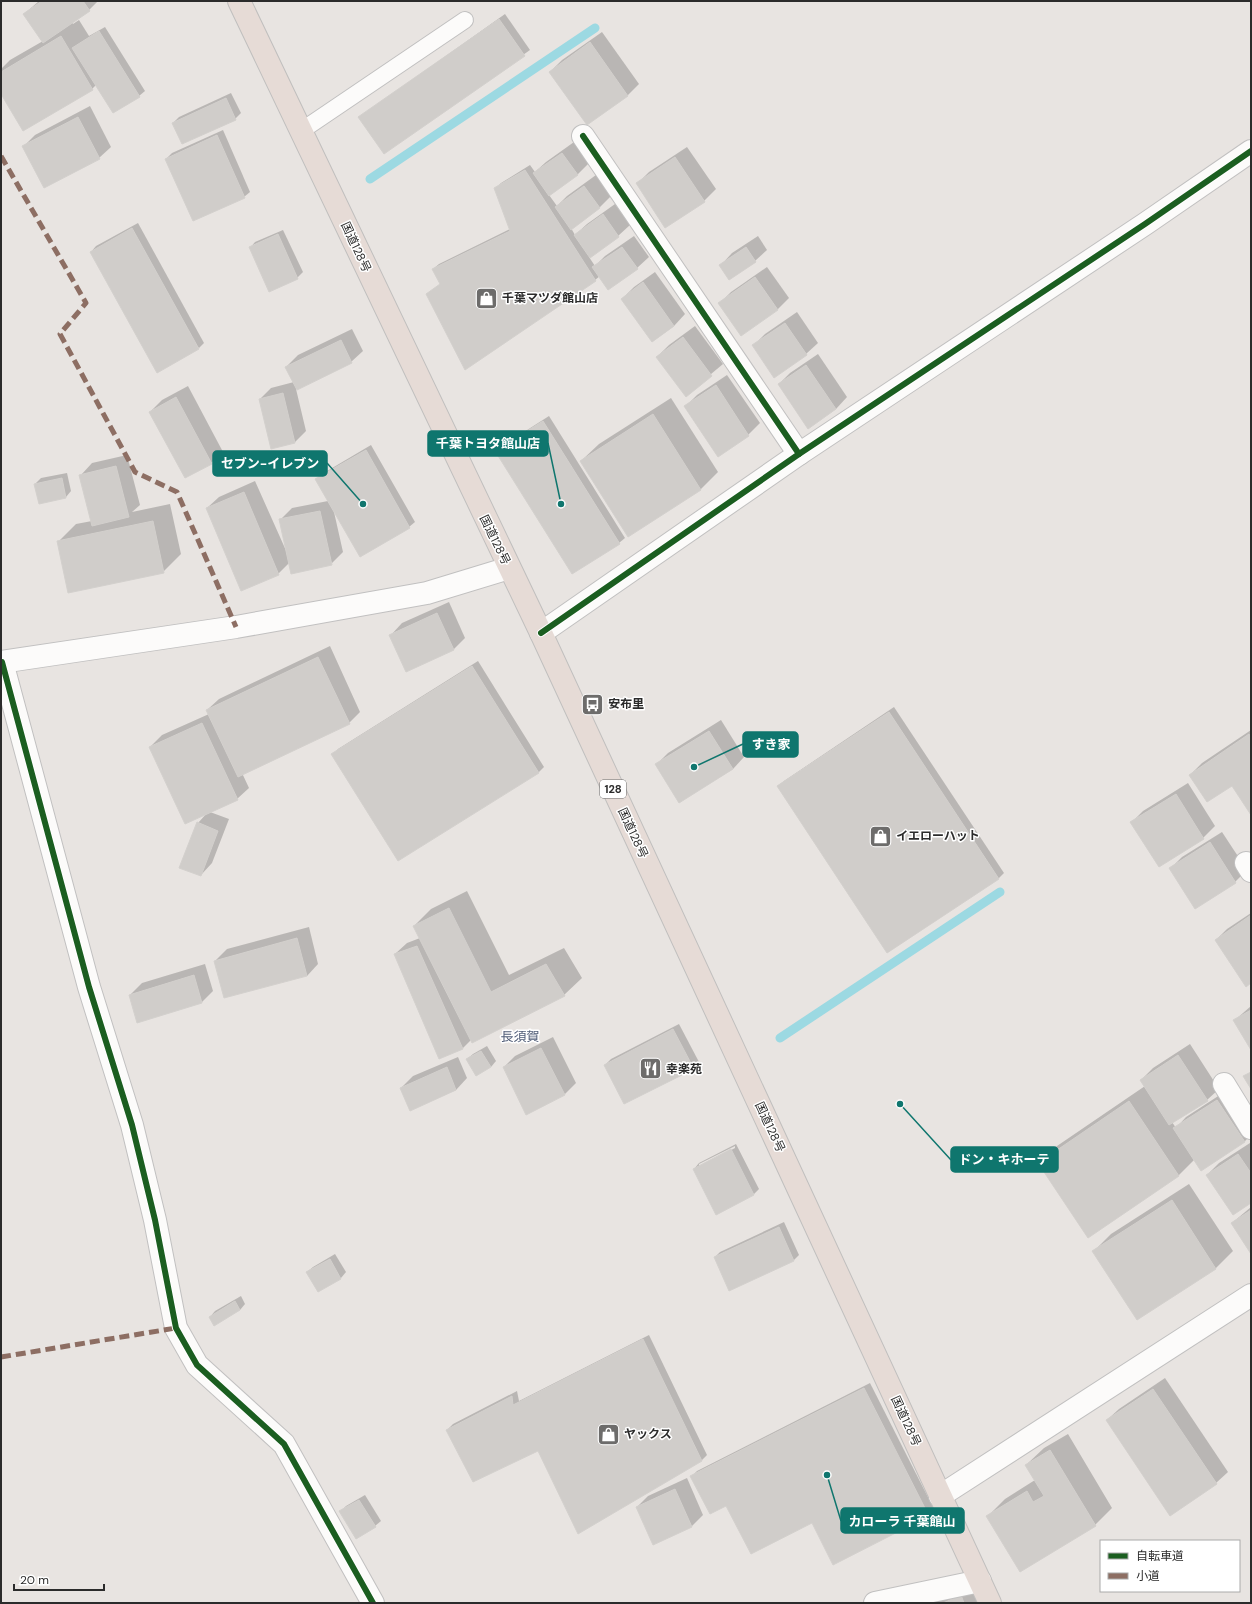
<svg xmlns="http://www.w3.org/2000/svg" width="1252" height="1604" viewBox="0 0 1252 1604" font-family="'DM Sans','Noto Sans JP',sans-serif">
  <rect width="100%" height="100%" fill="#e8e4e1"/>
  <g fill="#0003" fill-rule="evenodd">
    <path d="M 39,1 L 98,1 L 89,10 L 72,22 L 73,24 L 79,20 L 89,36 L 105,27 L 145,91 L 139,96 L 96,85 L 92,89 L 1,92 L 1,69 L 10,60 L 43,41 L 24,14 Z"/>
    <path d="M 505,14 L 530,50 L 384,153 L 360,117 Z"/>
    <path d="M 602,32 L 639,84 L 628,95 L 587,124 L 550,72 L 562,60 Z"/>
    <path d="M 231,93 L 241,113 L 235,119 L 173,123 L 179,117 Z"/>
    <path d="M 90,106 L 111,147 L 99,158 L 23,147 L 35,135 Z"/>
    <path d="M 223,130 L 250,192 L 244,197 L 166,159 L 172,153 Z"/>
    <path d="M 574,142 L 589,163 L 577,175 L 549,195 L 557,206 L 567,196 L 596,175 L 611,196 L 599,208 L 571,228 L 575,235 L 587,224 L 615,204 L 630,225 L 618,236 L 589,257 L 595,266 L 605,256 L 634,236 L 649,257 L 637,268 L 600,276 L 595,280 L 441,283 L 433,269 L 439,264 L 510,229 L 496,188 L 501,183 L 530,165 L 535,172 L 546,162 Z"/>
    <path d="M 687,147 L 716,189 L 704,201 L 638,183 L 649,172 Z"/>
    <path d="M 138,223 L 204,343 L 199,348 L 91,252 L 96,246 Z"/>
    <path d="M 283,230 L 303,272 L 297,278 L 250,248 L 255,242 Z"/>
    <path d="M 758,236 L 767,250 L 755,261 L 721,265 L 732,253 Z"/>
    <path d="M 767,267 L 789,298 L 777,310 L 720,303 L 731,292 Z"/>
    <path d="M 655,272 L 685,314 L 674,326 L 653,341 L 622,299 L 634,287 Z"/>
    <path d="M 797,312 L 818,343 L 806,354 L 753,346 L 765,334 Z"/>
    <path d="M 695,326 L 723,364 L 686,395 L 657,357 L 669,345 Z"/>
    <path d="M 352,329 L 363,351 L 351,362 L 296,389 L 306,431 L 295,442 L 260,399 L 271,388 L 294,382 L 286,367 L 298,355 Z"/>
    <path d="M 818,354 L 847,397 L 836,409 L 779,384 L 790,373 Z"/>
    <path d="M 727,375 L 760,423 L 748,435 L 718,456 L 685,407 L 697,395 Z"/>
    <path d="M 188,386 L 223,452 L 211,463 L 150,412 L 162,400 Z"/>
    <path d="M 671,398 L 718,472 L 701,489 L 628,535 L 581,461 L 599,444 Z"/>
    <path d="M 549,416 L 625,538 L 619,543 L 497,451 L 502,446 Z"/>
    <path d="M 371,445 L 415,522 L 409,527 L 334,512 L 343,552 L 331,564 L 289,563 L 278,574 L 207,508 L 219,497 L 255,481 L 288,555 L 280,520 L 292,508 L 328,501 L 316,479 L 322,474 Z"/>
    <path d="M 127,455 L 140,505 L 132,512 L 170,504 L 181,554 L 163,572 L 58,542 L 76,524 L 92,521 L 81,475 L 92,463 Z"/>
    <path d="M 67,473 L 71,491 L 66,497 L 39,503 L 35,484 L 41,478 Z"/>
    <path d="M 449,602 L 465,638 L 453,650 L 391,635 L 402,623 Z"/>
    <path d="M 330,646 L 360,712 L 349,723 L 242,773 L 249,788 L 237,799 L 210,812 L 229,819 L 212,863 L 201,875 L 198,823 L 207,813 L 150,747 L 162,735 L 209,714 L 207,710 L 219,699 Z"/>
    <path d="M 478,661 L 544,767 L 539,772 L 398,860 L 333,755 L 338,749 Z"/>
    <path d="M 894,707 L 1004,873 L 999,878 L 888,952 L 778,786 L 784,781 Z"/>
    <path d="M 721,720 L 744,757 L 733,769 L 679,802 L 656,765 L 668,753 Z"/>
    <path d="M 1251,730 L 1251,813 L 1232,785 L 1190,775 L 1202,763 Z"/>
    <path d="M 1188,783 L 1215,826 L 1203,838 L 1159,866 L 1132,822 L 1143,811 Z"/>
    <path d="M 1222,832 L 1247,870 L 1235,882 L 1170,869 L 1182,857 Z"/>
    <path d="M 467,891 L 509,975 L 564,948 L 582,978 L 564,995 L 472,1041 L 471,1040 L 463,1048 L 440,1058 L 395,954 L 407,943 L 420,938 L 414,926 L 431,909 Z"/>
    <path d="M 1251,913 L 1251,982 L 1216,940 L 1227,929 Z"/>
    <path d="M 309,927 L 318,964 L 307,976 L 215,961 L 227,949 Z"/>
    <path d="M 205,964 L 213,991 L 201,1003 L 130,995 L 142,983 Z"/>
    <path d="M 1251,1006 L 1251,1048 L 1235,1020 Z"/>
    <path d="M 679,1024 L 699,1062 L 693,1068 L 605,1065 L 611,1059 Z"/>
    <path d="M 553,1037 L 576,1083 L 565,1094 L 504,1067 L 515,1056 Z"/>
    <path d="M 1190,1044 L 1219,1089 L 1207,1100 L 1172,1122 L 1176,1128 L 1186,1117 L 1229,1089 L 1251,1135 L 1244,1142 L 1195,1159 L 1179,1175 L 1088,1236 L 1040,1163 L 1057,1146 L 1145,1086 L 1141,1080 L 1153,1068 Z"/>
    <path d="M 487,1046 L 496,1061 L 491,1067 L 467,1059 L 473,1054 Z"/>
    <path d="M 458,1057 L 467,1078 L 456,1090 L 410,1110 L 401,1088 L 413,1076 Z"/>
    <path d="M 1250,1143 L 1251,1145 L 1251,1202 L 1207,1175 L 1219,1163 Z"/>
    <path d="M 736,1144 L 759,1189 L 754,1194 L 694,1169 L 699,1163 ZM 735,1146 L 735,1148 L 699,1167 L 699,1164 Z"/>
    <path d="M 1189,1184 L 1233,1251 L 1216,1268 L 1137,1318 L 1094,1251 L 1111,1234 Z"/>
    <path d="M 1251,1207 L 1251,1252 L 1232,1223 Z"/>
    <path d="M 784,1222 L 799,1255 L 794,1260 L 730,1290 L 715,1257 L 720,1252 Z"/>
    <path d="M 335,1254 L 346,1272 L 341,1278 L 318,1291 L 307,1272 L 313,1267 Z"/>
    <path d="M 241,1296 L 245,1304 L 240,1310 L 210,1317 L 215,1311 Z"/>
    <path d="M 649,1335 L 707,1455 L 702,1460 L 578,1532 L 538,1450 L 447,1430 L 453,1424 L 517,1391 L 519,1401 Z"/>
    <path d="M 1165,1378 L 1228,1472 L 1216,1483 L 1107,1420 L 1119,1409 Z"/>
    <path d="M 870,1383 L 934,1509 L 928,1515 L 812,1521 L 727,1505 L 691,1477 L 697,1471 Z"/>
    <path d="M 1068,1434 L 1112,1508 L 1095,1525 L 988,1516 L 1005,1499 L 1035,1480 L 1026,1465 L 1044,1448 Z"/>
    <path d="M 687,1478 L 703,1515 L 692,1526 L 653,1543 L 637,1507 L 648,1496 Z"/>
    <path d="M 365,1495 L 381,1521 L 375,1526 L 340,1512 L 346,1506 Z"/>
    <path d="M 983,1574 L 996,1603 L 916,1603 Z"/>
  </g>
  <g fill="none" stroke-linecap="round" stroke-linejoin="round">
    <g stroke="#9cd9e2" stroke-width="9">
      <path d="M 370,179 L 595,28"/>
      <path d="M 780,1038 L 1000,892"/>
    </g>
  </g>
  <g fill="#d0cdca" stroke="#d3d0cd">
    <path d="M 42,1 L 83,1 L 90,11 L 43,43 L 23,14 Z"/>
    <path d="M 499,19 L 525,56 L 384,154 L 358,117 Z"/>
    <path d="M 99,31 L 140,97 L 113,113 L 72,48 Z"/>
    <path d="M 61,36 L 93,90 L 23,131 L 1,94 L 1,72 Z"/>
    <path d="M 590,42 L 628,96 L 587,125 L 549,72 Z"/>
    <path d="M 226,98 L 236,120 L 182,144 L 172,123 Z"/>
    <path d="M 78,117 L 100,159 L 44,188 L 22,146 Z"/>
    <path d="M 217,135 L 245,198 L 193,221 L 165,159 Z"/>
    <path d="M 562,153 L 578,175 L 549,196 L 533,173 Z"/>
    <path d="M 675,157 L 705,202 L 665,228 L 636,183 Z"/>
    <path d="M 525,170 L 596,281 L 465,370 L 426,294 L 440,284 L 432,269 L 510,231 L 494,188 Z"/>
    <path d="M 584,186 L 600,208 L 571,230 L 555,207 Z"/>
    <path d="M 603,214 L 619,237 L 590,258 L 574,235 Z"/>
    <path d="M 132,228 L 199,349 L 157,373 L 90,252 Z"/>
    <path d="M 278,234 L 298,279 L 269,292 L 249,247 Z"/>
    <path d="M 622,247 L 638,269 L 608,290 L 592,267 Z"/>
    <path d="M 746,247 L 756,262 L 729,280 L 719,265 Z"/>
    <path d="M 755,277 L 778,310 L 741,336 L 718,303 Z"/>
    <path d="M 643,282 L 674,326 L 652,342 L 621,299 Z"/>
    <path d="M 785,323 L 807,355 L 774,378 L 752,345 Z"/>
    <path d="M 683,337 L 712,376 L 686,397 L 656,357 Z"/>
    <path d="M 341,340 L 352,363 L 297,390 L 285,367 Z"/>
    <path d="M 806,365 L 836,409 L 808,429 L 778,384 Z"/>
    <path d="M 716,385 L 749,436 L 718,457 L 684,406 Z"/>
    <path d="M 283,393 L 295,443 L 271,449 L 259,399 Z"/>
    <path d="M 176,397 L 212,464 L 185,478 L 149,412 Z"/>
    <path d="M 653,414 L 701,490 L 628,537 L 580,461 Z"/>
    <path d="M 543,421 L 620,544 L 572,574 L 495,451 Z"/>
    <path d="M 366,450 L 410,528 L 360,557 L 315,479 Z"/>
    <path d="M 116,466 L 129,517 L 92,526 L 79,475 Z"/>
    <path d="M 62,478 L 66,498 L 39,504 L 34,484 Z"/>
    <path d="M 244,492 L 279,575 L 241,591 L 206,508 Z"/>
    <path d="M 320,511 L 332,565 L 291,574 L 279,519 Z"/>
    <path d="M 153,521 L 164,573 L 68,593 L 57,541 Z"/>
    <path d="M 437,613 L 454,650 L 406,672 L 389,635 Z"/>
    <path d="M 318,657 L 350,724 L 238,777 L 206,710 Z"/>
    <path d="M 472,666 L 539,773 L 398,861 L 331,754 Z"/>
    <path d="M 889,712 L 999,879 L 887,953 L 777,786 Z"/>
    <path d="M 202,723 L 238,800 L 185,824 L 149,747 Z"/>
    <path d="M 709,731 L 733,769 L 679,803 L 655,764 Z"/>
    <path d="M 1249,734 L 1251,738 L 1251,815 L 1232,786 L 1207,802 L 1189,775 Z"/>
    <path d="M 1176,794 L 1204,839 L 1159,867 L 1130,822 Z"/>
    <path d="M 197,822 L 218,831 L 201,876 L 179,868 Z"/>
    <path d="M 1210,842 L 1236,883 L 1195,909 L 1169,868 Z"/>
    <path d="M 449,908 L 491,992 L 546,964 L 565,996 L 472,1043 L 413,926 Z"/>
    <path d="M 1251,915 L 1251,983 L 1246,987 L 1215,940 Z"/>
    <path d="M 297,938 L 307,976 L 224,998 L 214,961 Z"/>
    <path d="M 417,946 L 463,1049 L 439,1059 L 394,954 Z"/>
    <path d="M 194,975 L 202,1003 L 137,1023 L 129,995 Z"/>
    <path d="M 1251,1010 L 1251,1050 L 1233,1020 Z"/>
    <path d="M 673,1029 L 694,1069 L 624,1104 L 604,1065 Z"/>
    <path d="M 541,1048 L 565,1095 L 526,1115 L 503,1067 Z"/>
    <path d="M 481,1051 L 491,1067 L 476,1076 L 466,1059 Z"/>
    <path d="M 1178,1055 L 1208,1101 L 1169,1125 L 1140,1080 Z"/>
    <path d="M 447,1067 L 456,1090 L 410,1111 L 400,1088 Z"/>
    <path d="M 1251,1072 L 1251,1089 L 1243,1076 Z"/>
    <path d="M 1217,1100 L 1245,1142 L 1201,1171 L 1173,1128 Z"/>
    <path d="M 1129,1101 L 1179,1176 L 1088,1238 L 1038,1163 Z"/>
    <path d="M 731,1149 L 754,1195 L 716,1215 L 693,1169 Z"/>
    <path d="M 1238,1154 L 1251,1173 L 1251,1203 L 1233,1215 L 1206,1175 Z"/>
    <path d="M 1172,1200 L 1216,1269 L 1137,1320 L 1092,1251 Z"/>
    <path d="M 1251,1210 L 1251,1254 L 1231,1223 Z"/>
    <path d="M 779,1227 L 794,1261 L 729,1291 L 714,1257 Z"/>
    <path d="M 330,1259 L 341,1279 L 318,1292 L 306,1272 Z"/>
    <path d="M 235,1301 L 240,1310 L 214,1326 L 209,1317 Z"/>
    <path d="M 643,1339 L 702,1461 L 578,1534 L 538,1451 L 473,1482 L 446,1430 L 512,1396 L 513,1405 Z"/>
    <path d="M 864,1388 L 929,1516 L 833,1565 L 812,1523 L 751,1554 L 726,1506 L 710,1514 L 690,1476 Z"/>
    <path d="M 1153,1389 L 1217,1484 L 1170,1516 L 1106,1420 Z"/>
    <path d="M 1050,1450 L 1096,1526 L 1020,1572 L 986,1516 L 1027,1491 L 1033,1502 L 1044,1496 L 1025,1465 Z"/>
    <path d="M 675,1489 L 692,1527 L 653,1545 L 636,1507 Z"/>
    <path d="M 359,1500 L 376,1527 L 356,1539 L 339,1511 Z"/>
    <path d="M 961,1595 L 964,1603 L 943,1603 Z"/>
  </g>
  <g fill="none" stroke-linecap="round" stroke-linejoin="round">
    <defs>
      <path id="lane" d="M 301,131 L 465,20"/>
      <g id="street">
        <path d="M 583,136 L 799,454"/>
        <path d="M 541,633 L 799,454 L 1145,224 L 1251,151"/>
        <path d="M 2,662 L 89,987 L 132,1125 L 155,1220 L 176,1328 L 197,1365 L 284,1444 L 373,1603"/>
        <path d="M 1246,863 L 1251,871"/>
        <path d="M 1224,1084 L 1251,1128"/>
        <path d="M 940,1496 L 1251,1295"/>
        <path d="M 875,1603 L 980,1581"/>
      </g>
      <path id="secondary" d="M 1,662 L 236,627 L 427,593 L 509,568"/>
      <path id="highway" d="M 239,1 L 541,633 L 990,1603"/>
    </defs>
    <use href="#lane" stroke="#c1c0c0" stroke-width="18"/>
    <use href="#street" stroke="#c1c0c0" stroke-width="24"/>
    <use href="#secondary" stroke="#c1c0c0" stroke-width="24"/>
    <use href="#highway" stroke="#c0bfbe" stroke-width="24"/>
    <use href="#lane" stroke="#fcfbfa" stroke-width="16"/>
    <use href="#street" stroke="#fcfbfa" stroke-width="22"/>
    <use href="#secondary" stroke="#fcfbfa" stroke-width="22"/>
    <use href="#highway" stroke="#e6dbd6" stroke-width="22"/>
    <g stroke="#8d6e63" stroke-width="5" stroke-dasharray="10 5" stroke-linecap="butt">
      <path d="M 1,156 L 86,303 L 60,334 L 135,472 L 177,492 L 236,627"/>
      <path d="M 1,1357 L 176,1328"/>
    </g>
    <defs>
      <g id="cycleway">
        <path d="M 583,136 L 799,454"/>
        <path d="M 541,633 L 799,454 L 1145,224 L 1251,151"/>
        <path d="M 2,662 L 89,987 L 132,1125 L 155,1220 L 176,1328 L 197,1365 L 284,1444 L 373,1603"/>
      </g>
    </defs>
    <use href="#cycleway" stroke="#fff" stroke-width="8"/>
    <use href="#cycleway" stroke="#1b5e20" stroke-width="6"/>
  </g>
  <defs>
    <symbol id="shop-square" viewBox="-11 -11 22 22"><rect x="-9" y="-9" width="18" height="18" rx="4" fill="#6d6c6b" stroke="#fff"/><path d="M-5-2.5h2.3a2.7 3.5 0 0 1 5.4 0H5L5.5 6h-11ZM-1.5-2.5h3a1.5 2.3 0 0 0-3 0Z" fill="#fff"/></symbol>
    <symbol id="bus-square" viewBox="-11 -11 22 22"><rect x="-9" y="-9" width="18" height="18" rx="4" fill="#6d6c6b" stroke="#fff"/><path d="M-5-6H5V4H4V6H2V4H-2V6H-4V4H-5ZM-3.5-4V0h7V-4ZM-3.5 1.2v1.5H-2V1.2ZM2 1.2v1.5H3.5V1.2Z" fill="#fff"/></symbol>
    <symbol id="restaurant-square" viewBox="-11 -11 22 22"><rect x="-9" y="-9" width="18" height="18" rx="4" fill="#6d6c6b" stroke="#fff"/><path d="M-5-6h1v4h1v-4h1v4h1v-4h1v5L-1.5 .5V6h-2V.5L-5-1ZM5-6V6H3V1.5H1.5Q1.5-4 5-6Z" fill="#fff"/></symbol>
  </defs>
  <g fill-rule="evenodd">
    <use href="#shop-square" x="474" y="286" width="25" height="25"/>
    <use href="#bus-square" x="580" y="692" width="25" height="25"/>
    <use href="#shop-square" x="868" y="824" width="25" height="25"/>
    <use href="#restaurant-square" x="638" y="1056" width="25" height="25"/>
    <use href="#shop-square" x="596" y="1422" width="25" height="25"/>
  </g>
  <g text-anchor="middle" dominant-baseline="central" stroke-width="3" stroke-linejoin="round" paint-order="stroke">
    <rect fill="#fff" stroke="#6b6b6b" stroke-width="1" x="600" y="780" width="26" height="18" rx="3"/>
    <g font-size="11" font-weight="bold" fill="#2b2b2b">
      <text x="613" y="789">128</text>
    </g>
    <g font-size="12" fill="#2b2b2b" stroke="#fff">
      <text transform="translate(356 247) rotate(65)">国道128号</text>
      <text transform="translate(495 540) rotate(64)">国道128号</text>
      <text transform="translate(633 833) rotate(65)">国道128号</text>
      <text transform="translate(770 1127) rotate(65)">国道128号</text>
      <text transform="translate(906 1421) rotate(65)">国道128号</text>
    </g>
    <g font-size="12" font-weight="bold" fill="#2b2b2b" stroke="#fff" text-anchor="start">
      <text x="502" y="298">千葉マツダ館山店</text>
      <text x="608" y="704">安布里</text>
      <text x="896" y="836">イエローハット</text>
      <text x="666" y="1069">幸楽苑</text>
      <text x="624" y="1434">ヤックス</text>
    </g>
    <g font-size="13" fill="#505c77" stroke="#fff">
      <text x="520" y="1036">長須賀</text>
    </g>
  </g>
  <path fill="none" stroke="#0f766e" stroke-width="1.5" d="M561 504L548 443M363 504L327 463M694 767L743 744M900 1104L951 1160M827 1475L841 1521"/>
  <g fill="#0f766e" stroke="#fff" stroke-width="1.5">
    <circle cx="561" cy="504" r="4"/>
    <circle cx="363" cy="504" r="4"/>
    <circle cx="694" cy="767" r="4"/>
    <circle cx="900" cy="1104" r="4"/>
    <circle cx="827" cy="1475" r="4"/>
  </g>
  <g fill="#0f766e" stroke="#0f766e" stroke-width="1.5">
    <rect x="428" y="431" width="120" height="25" rx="4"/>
    <rect x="213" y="451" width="114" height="25" rx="4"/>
    <rect x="743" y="732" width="55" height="25" rx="4"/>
    <rect x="951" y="1147" width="107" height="25" rx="4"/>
    <rect x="841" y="1508" width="123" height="25" rx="4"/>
  </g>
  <g font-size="13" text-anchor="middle" font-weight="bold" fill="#fff">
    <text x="488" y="448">千葉トヨタ館山店</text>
    <text x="270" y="468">セブン-イレブン</text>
    <text x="771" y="749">すき家</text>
    <text x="1004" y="1164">ドン・キホーテ</text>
    <text x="902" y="1526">カローラ 千葉館山</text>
  </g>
  <rect width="1252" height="1604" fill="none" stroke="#2b2b2b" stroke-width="4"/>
  <rect x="1100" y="1540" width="140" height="52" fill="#ffffff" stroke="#aaaaaa"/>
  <rect x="1108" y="1553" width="20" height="6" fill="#1b5e20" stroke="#aaaaaa"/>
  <text x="1136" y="1560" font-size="12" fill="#2b2b2b">自転車道</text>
  <rect x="1108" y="1573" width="20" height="6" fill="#8d6e63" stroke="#aaaaaa"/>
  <text x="1136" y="1580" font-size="12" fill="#2b2b2b">小道</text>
  <path d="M14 1584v6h90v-6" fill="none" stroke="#2b2b2b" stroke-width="2"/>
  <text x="20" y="1584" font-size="12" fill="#2b2b2b" stroke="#ffffff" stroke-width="3" paint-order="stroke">20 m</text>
</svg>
